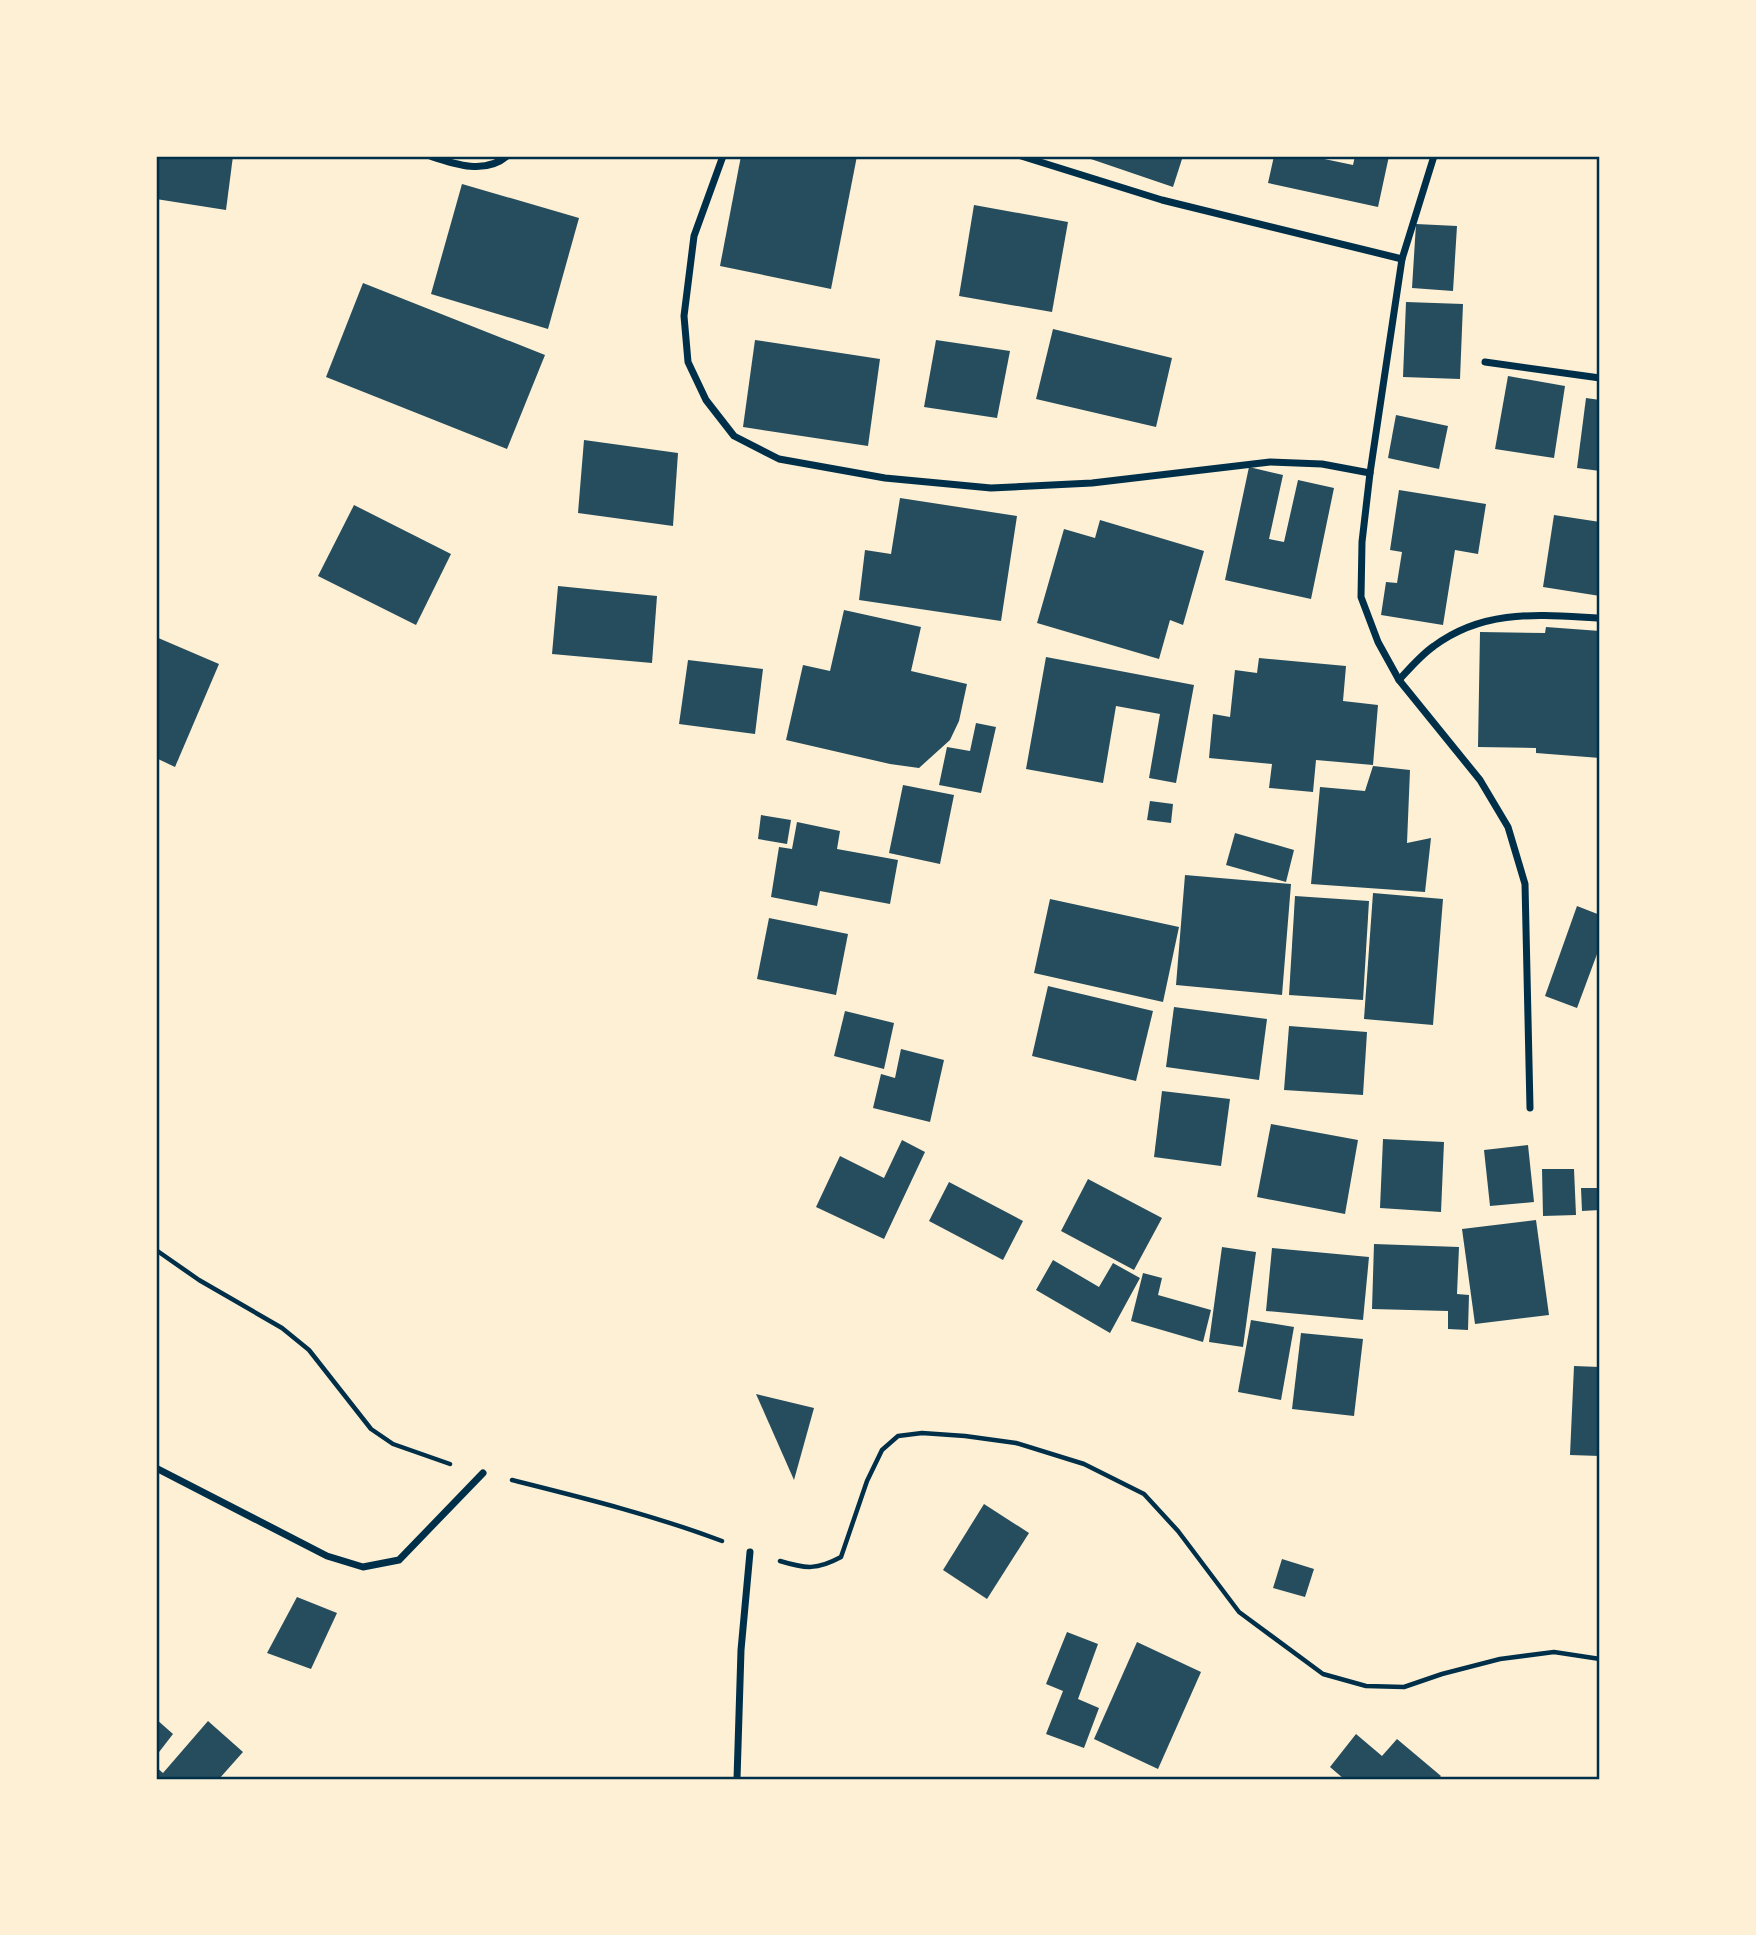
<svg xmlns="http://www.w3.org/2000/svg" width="1756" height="1935" viewBox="0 0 1756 1935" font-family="'Noto Sans',sans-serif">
  <rect width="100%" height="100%" fill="#fdf0d5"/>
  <g fill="#264d5e">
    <path d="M 156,156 L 233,156 L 226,210 L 156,199 Z"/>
    <path d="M 741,156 L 857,156 L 831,289 L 720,266 Z"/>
    <path d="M 1082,156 L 1183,156 L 1173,187 Z"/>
    <path d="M 1274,156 L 1310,156 L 1353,165 L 1355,156 L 1389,156 L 1378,207 L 1268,183 Z"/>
    <path d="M 462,184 L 579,218 L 548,329 L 431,294 Z"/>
    <path d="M 974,205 L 1068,222 L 1052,312 L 959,296 Z"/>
    <path d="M 1416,224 L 1457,226 L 1453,291 L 1412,288 Z"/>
    <path d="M 363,283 L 545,355 L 507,449 L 326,377 Z"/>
    <path d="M 1406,302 L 1463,304 L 1460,379 L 1403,377 Z"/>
    <path d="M 1053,329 L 1172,358 L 1156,427 L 1036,399 Z"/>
    <path d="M 755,340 L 880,359 L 868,446 L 743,427 Z"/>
    <path d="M 936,340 L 1010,351 L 997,418 L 924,407 Z"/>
    <path d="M 1508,376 L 1565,386 L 1554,458 L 1495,449 Z"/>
    <path d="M 1586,398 L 1600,400 L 1600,471 L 1577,468 Z"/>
    <path d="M 1396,415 L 1448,426 L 1439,469 L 1388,458 Z"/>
    <path d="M 584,440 L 678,453 L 673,526 L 578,513 Z"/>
    <path d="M 1249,467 L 1283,475 L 1269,539 L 1284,542 L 1298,480 L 1334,488 L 1311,599 L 1225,580 Z"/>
    <path d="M 1399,490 L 1486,504 L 1478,554 L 1455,550 L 1443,625 L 1381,615 L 1386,582 L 1397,583 L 1402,552 L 1390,550 Z"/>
    <path d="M 900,498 L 1017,516 L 1001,621 L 859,600 L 865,550 L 891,554 Z"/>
    <path d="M 354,505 L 451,554 L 416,625 L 318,576 Z"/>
    <path d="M 1554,515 L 1600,522 L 1600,596 L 1543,587 Z"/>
    <path d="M 1100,520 L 1204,551 L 1183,625 L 1170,620 L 1159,659 L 1037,623 L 1064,529 L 1095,538 Z"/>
    <path d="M 558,586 L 657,596 L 652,663 L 552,654 Z"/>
    <path d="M 844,610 L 921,627 L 911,671 L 967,684 L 959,721 L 950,740 L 919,768 L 890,764 L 786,740 L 803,665 L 830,671 Z"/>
    <path d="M 1546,627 L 1600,631 L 1600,758 L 1536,753 L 1536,748 L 1478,747 L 1480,632 L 1545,633 Z"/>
    <path d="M 156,637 L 219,664 L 175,767 L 156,758 Z"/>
    <path d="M 1046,657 L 1194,685 L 1176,783 L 1149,778 L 1160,714 L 1116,706 L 1103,783 L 1026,769 Z"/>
    <path d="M 1259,658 L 1346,666 L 1343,701 L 1378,705 L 1373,765 L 1316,760 L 1313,792 L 1269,788 L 1272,764 L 1209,758 L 1213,714 L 1230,717 L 1235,670 L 1257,673 Z"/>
    <path d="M 688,660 L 763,669 L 755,734 L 679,724 Z"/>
    <path d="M 976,723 L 996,727 L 981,793 L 939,785 L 947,747 L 970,751 Z"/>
    <path d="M 1373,766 L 1410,770 L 1407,843 L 1431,838 L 1425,892 L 1311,884 L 1320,787 L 1365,791 Z"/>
    <path d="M 903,785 L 954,795 L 940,864 L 889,853 Z"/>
    <path d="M 1150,801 L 1173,804 L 1171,823 L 1147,820 Z"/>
    <path d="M 761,815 L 791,820 L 787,844 L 758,839 Z"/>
    <path d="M 797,822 L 840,831 L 837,849 L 898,860 L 890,904 L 820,891 L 817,906 L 771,897 L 779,847 L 792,849 Z"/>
    <path d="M 1235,833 L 1294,850 L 1286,882 L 1226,865 Z"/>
    <path d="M 1185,875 L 1291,884 L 1282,995 L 1176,985 Z"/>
    <path d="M 1373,893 L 1443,899 L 1433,1025 L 1364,1019 Z"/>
    <path d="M 1295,896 L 1369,901 L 1363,1000 L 1289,995 Z"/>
    <path d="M 1050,899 L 1179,927 L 1163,1002 L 1034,973 Z"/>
    <path d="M 1577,906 L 1600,915 L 1600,946 L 1577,1008 L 1545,996 Z"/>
    <path d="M 769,918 L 848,934 L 836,995 L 757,979 Z"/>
    <path d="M 1048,986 L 1153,1011 L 1136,1081 L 1032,1056 Z"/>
    <path d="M 1174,1007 L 1267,1019 L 1259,1080 L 1166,1067 Z"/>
    <path d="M 845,1011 L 894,1023 L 884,1069 L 834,1056 Z"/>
    <path d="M 1289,1026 L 1367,1032 L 1363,1095 L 1284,1090 Z"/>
    <path d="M 901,1049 L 944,1060 L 930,1122 L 873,1108 L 881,1074 L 895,1078 Z"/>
    <path d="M 1162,1091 L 1230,1099 L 1221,1166 L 1154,1157 Z"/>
    <path d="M 1271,1124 L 1358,1140 L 1345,1214 L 1257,1197 Z"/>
    <path d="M 1383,1139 L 1444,1142 L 1441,1212 L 1380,1208 Z"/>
    <path d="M 902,1140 L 925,1152 L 884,1239 L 816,1207 L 840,1156 L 884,1178 Z"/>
    <path d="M 1528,1145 L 1534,1202 L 1490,1206 L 1484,1150 Z"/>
    <path d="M 1542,1169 L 1574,1169 L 1576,1215 L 1543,1216 Z"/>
    <path d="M 1088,1179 L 1162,1218 L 1134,1270 L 1061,1231 Z"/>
    <path d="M 949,1182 L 1023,1221 L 1003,1260 L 929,1221 Z"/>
    <path d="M 1581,1188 L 1600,1188 L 1600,1210 L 1582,1211 Z"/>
    <path d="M 1536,1220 L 1549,1315 L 1475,1324 L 1462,1229 Z"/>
    <path d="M 1374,1244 L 1459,1247 L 1457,1294 L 1469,1295 L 1468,1330 L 1448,1329 L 1448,1311 L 1372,1309 Z"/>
    <path d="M 1222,1247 L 1256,1252 L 1243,1347 L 1209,1342 Z"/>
    <path d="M 1272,1248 L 1369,1257 L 1363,1320 L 1266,1311 Z"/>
    <path d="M 1053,1260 L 1099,1287 L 1113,1263 L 1140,1278 L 1110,1333 L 1036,1290 Z"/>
    <path d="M 1143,1273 L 1162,1278 L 1158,1295 L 1211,1310 L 1203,1342 L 1131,1321 Z"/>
    <path d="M 1251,1320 L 1294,1327 L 1281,1400 L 1238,1392 Z"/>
    <path d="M 1301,1333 L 1363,1339 L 1354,1416 L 1292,1409 Z"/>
    <path d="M 1574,1366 L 1600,1367 L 1600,1456 L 1570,1455 Z"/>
    <path d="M 756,1394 L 814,1408 L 794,1480 Z"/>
    <path d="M 984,1504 L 1029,1533 L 987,1599 L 943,1570 Z"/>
    <path d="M 1282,1559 L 1314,1569 L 1305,1597 L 1273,1588 Z"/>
    <path d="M 297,1597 L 337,1613 L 311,1669 L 267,1653 Z"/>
    <path d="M 1067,1632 L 1098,1644 L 1078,1699 L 1099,1708 L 1084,1748 L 1046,1734 L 1063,1691 L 1046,1684 Z"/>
    <path d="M 1137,1642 L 1201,1672 L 1158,1769 L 1094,1739 Z"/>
    <path d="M 156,1719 L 173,1734 L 156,1756 Z"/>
    <path d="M 208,1721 L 243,1752 L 219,1779 L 156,1779 L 156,1767 L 163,1773 Z"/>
    <path d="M 1356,1734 L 1382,1756 L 1397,1739 L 1441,1776 L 1438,1779 L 1344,1779 L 1330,1767 Z"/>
  </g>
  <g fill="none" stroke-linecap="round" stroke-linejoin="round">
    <g stroke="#003049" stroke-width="4.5">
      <path d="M 156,1250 L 199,1280 L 282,1328 L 309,1350 L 371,1429 L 393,1444 L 450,1464"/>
      <path d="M 512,1480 C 584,1498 653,1515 722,1541"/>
      <path d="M 780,1561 C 806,1569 817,1570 841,1557 L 867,1481 L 882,1450 L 898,1436 L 922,1433 L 965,1436 L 1016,1443 L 1084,1464 L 1144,1494 L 1178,1531 L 1239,1612 L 1323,1674 L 1366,1686 L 1404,1687 L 1442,1674 L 1500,1659 L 1554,1652 L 1600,1659"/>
    </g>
    <g stroke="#003049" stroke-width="7">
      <path d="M 430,156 C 454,164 485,175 507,156"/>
      <path d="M 723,156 L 694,236 L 684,316 L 688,362 L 706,400 L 734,436 L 779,459 L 885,478 L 991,488 L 1092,483 L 1270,462 L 1322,464 L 1370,473"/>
      <path d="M 1021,156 L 1162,200 L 1402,259"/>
      <path d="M 1434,156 L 1402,259 L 1370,473 L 1362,542 L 1361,597 L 1378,642 L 1399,680 L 1480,780 L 1508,827 L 1525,884 L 1530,1108"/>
      <path d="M 1485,362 L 1600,378"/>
      <path d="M 1399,680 C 1410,668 1421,655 1434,646 C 1485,608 1540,615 1600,618"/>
      <path d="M 156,1468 L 327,1556 L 363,1567 L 399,1560 L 483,1473"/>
      <path d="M 737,1779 L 741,1650 L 750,1552"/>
    </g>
  </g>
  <rect width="1756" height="1935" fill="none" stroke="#fdf0d5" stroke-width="315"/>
  <rect x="158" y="158" width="1440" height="1620" fill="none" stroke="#003049" stroke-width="2.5"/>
</svg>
